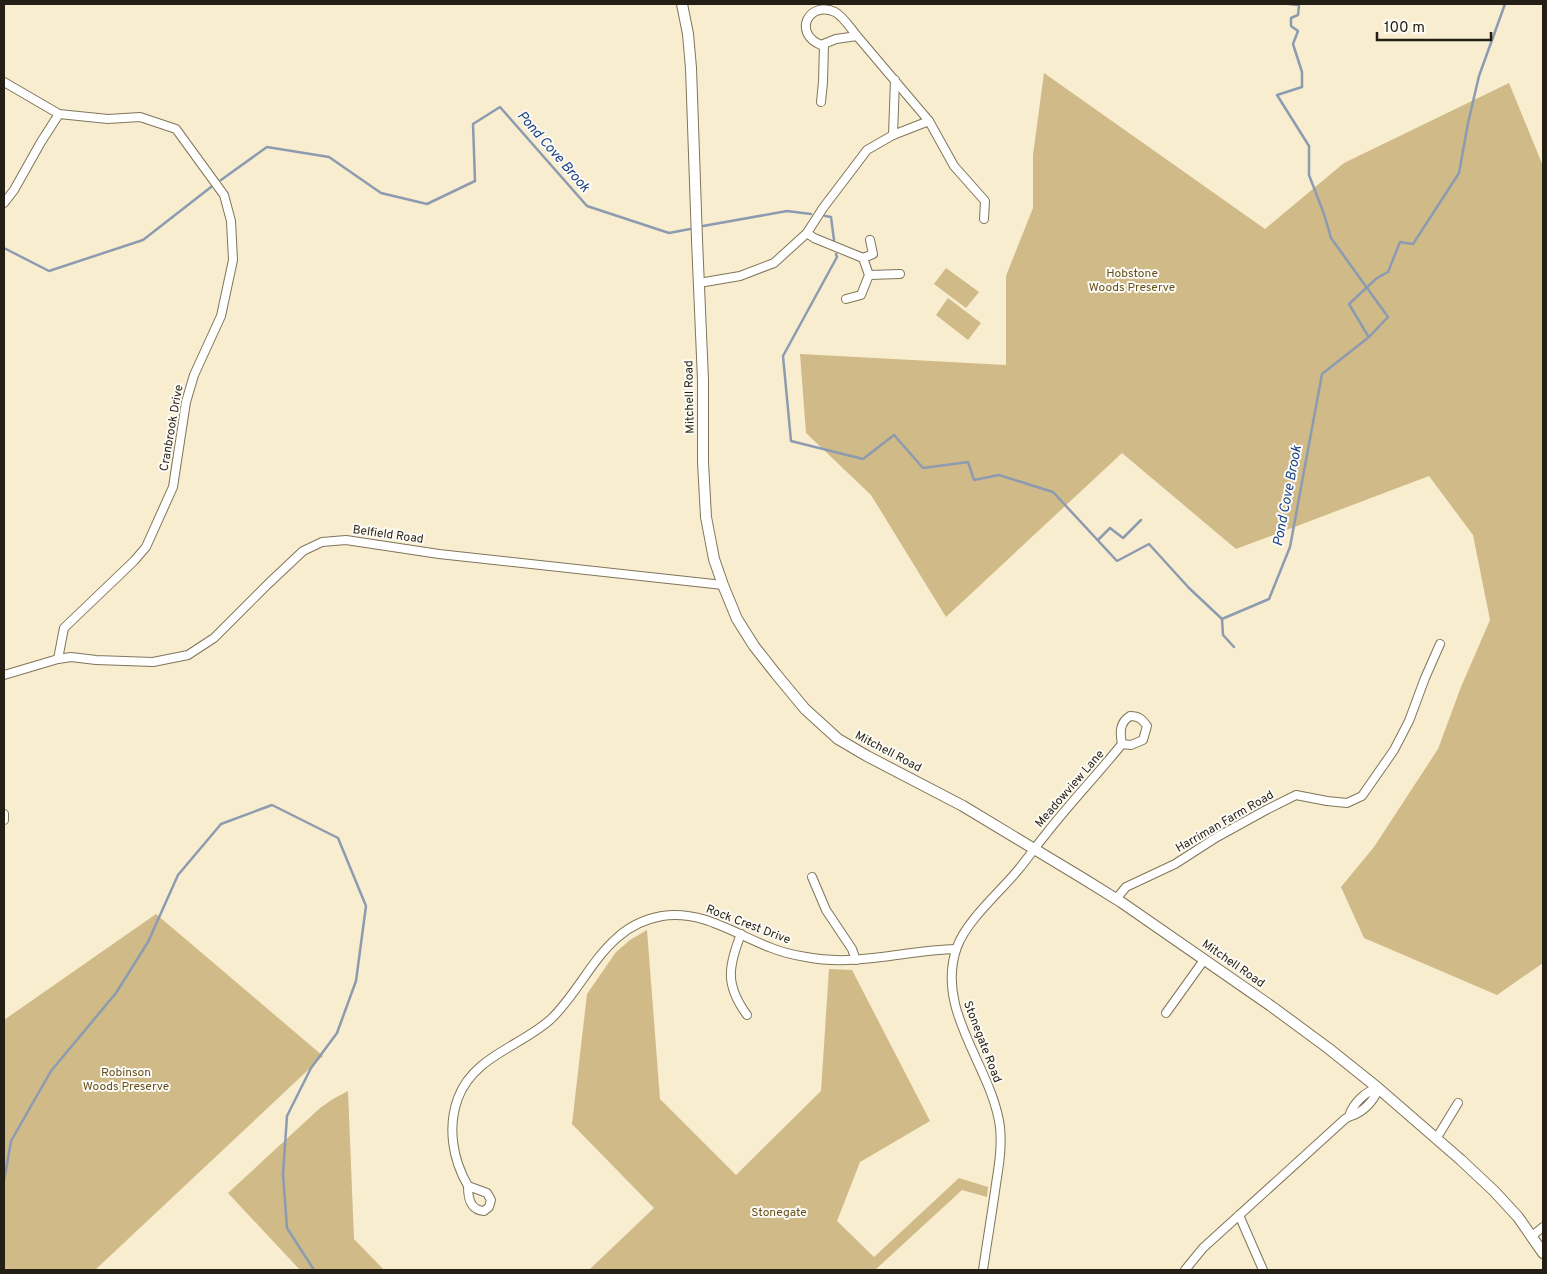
<svg xmlns="http://www.w3.org/2000/svg" width="1547" height="1274" viewBox="0 0 1547 1274" font-family="Overpass,sans-serif">
  <rect width="100%" height="100%" fill="#f9edcf"/>
  <g fill="#cfba88">
    <path d="M 1044,73 L 1265,229 L 1344,163 L 1509,83 L 1543,166 L 1543,963 L 1497,995 L 1364,938 L 1341,887 L 1374,847 L 1438,749 L 1461,687 L 1490,620 L 1473,535 L 1429,476 L 1236,549 L 1122,453 L 946,617 L 871,495 L 806,433 L 800,354 L 1006,365 L 1006,276 L 1033,208 L 1033,155 Z"/>
    <path d="M 946,268 L 979,292 L 966,308 L 934,284 Z"/>
    <path d="M 948,298 L 981,323 L 968,340 L 936,315 Z"/>
    <path d="M 156,914 L 323,1056 L 95,1270 L 4,1270 L 4,1020 Z"/>
    <path d="M 647,930 L 660,1099 L 736,1175 L 821,1091 L 829,969 L 852,970 L 930,1121 L 860,1162 L 837,1221 L 874,1257 L 959,1178 L 988,1187 L 987,1197 L 962,1190 L 875,1270 L 589,1270 L 654,1208 L 572,1124 L 587,994 L 616,952 L 630,940 Z"/>
    <path d="M 348,1091 L 354,1239 L 384,1270 L 300,1270 L 228,1193 L 320,1108 L 333,1099 Z"/>
  </g>
  <g fill="none" stroke-linecap="round" stroke-linejoin="round">
    <g stroke="#8d9bb1" stroke-width="2.5">
      <path d="M 221,180 L 267,147 L 329,157 L 381,193 L 427,204 L 475,181 L 473,124 L 500,107 L 587,206 L 669,233 L 690,229"/>
      <path d="M 825,216 L 831,217 L 834,240"/>
      <path d="M 703,226 L 787,211 L 811,214"/>
      <path d="M 4,248 L 49,271 L 143,240 L 211,187"/>
      <path d="M 836,254 L 837,257 L 783,356 L 791,441 L 863,459 L 894,435 L 923,468 L 968,462 L 974,480 L 999,475 L 1053,492 L 1117,561 L 1149,544 L 1189,588 L 1222,619 L 1269,599 L 1290,547 L 1322,374 L 1369,337 L 1388,317 L 1331,238 L 1324,214 L 1309,175 L 1309,146 L 1277,95 L 1302,87 L 1302,72 L 1293,44 L 1298,31 L 1291,26 L 1291,18 L 1298,15 L 1299,5 L 1289,4"/>
      <path d="M 1368,336 L 1349,304 L 1377,278 L 1388,272 L 1400,242 L 1413,244 L 1459,173 L 1468,123 L 1479,76 L 1505,4"/>
      <path d="M 1098,540 L 1110,528 L 1123,538 L 1141,520"/>
      <path d="M 1222,619 L 1223,635 L 1234,647"/>
      <path d="M 4,1181 L 11,1141 L 51,1071 L 116,993 L 148,942 L 178,875 L 221,824 L 272,805 L 338,838 L 366,906 L 356,981 L 337,1033 L 311,1068 L 287,1116 L 283,1174 L 287,1228 L 314,1270"/>
    </g>
    <defs>
      <g id="minor">
        <path d="M 857,36 C 851,29 844,17 835,12 C 809,0 792,33 821,45 L 836,39 L 857,36 L 929,121 L 954,166 L 985,201 L 984,219"/>
        <path d="M 4,82 L 59,114 L 108,119 L 140,117 L 176,129 L 224,195 L 231,221 L 233,260 L 221,316 L 194,375 L 186,402 L 173,487 L 146,547 L 134,561 L 64,628 L 58,659"/>
        <path d="M 821,102 L 823,82 L 824,44"/>
        <path d="M 893,135 L 895,80"/>
        <path d="M 4,203 L 14,190 L 41,142 L 59,114"/>
        <path d="M 807,233 L 814,238 L 863,258 L 869,275 L 861,295 L 846,299"/>
        <path d="M 863,258 L 873,254 L 870,240"/>
        <path d="M 869,275 L 900,274"/>
        <path d="M 699,283 L 740,276 L 774,263 L 807,233 L 823,208 L 867,150 L 893,135 L 929,121"/>
        <path d="M 4,675 L 58,659 L 71,657 L 96,660 L 153,662 L 188,655 L 214,638 L 268,584 L 303,551 L 322,542 L 346,540 L 439,554 L 723,585"/>
        <path d="M 1130,716 C 1139,716 1142,719 1147,726 L 1143,740 L 1131,745 L 1122,744 C 1120,733 1119,723 1130,716 Z"/>
        <path d="M 4,814 L 4,820"/>
        <path d="M 812,877 L 826,910 L 852,949 L 856,960"/>
        <path d="M 1116,899 L 1126,887 L 1175,864 L 1217,837 L 1266,810 L 1296,795 L 1327,801 L 1347,803 L 1362,796 L 1394,750 L 1409,721 L 1425,678 L 1440,644"/>
        <path d="M 741,934 C 728,967 725,985 747,1015"/>
        <path d="M 1166,1013 L 1204,960"/>
        <path d="M 1436,1139 L 1458,1103"/>
        <path d="M 468,1186 C 453,1160 447,1128 458,1098 C 474,1056 520,1047 551,1019 C 577,994 591,960 618,937 C 630,926 646,919 662,916 C 702,910 733,933 769,947 C 781,952 793,955 806,957 C 857,967 906,950 956,949"/>
        <path d="M 468,1186 L 487,1193 L 491,1200 L 489,1207 L 484,1211 C 470,1210 468,1198 468,1186 Z"/>
        <path d="M 1239,1215 L 1263,1270"/>
        <path d="M 1532,1236 L 1543,1227"/>
        <path d="M 983,1270 C 987,1242 992,1213 996,1184 C 999,1165 1002,1147 1000,1127 C 992,1066 934,1011 957,947 C 967,920 1000,892 1018,870 C 1028,858 1036,846 1046,834 C 1070,803 1097,775 1122,744"/>
        <path d="M 1185,1270 L 1203,1248 L 1345,1119 C 1349,1116 1352,1116 1356,1114 C 1366,1109 1376,1098 1378,1088 C 1365,1091 1353,1104 1349,1116"/>
      </g>
      <path id="tertiary" d="M 682,4 L 688,34 L 691,68 L 697,240 L 703,380 L 703,462 L 706,517 L 714,559 L 723,585 L 737,619 L 754,646 L 776,674 L 805,709 L 838,739 L 867,756 L 963,806 L 1084,879 L 1121,902 L 1271,1006 L 1328,1048 L 1378,1088 L 1461,1160 L 1494,1191 L 1518,1217 L 1543,1253"/>
    </defs>
    <use href="#minor" stroke="#80755a" stroke-width="10"/>
    <use href="#tertiary" stroke="#80755a" stroke-width="12"/>
    <use href="#minor" stroke="#fff" stroke-width="8"/>
    <use href="#tertiary" stroke="#fff" stroke-width="10"/>
  </g>
  <g text-anchor="middle" dominant-baseline="central" stroke-width="4" stroke-linejoin="round" paint-order="stroke">
    <g font-size="12" fill="#65511d" stroke="#fdfbf5">
      <text x="1132" y="274">Hobstone<tspan x="1132" dy="14">Woods Preserve</tspan></text>
      <text x="126" y="1073">Robinson<tspan x="126" dy="14">Woods Preserve</tspan></text>
      <text x="779" y="1213">Stonegate</text>
    </g>
    <g font-size="12" fill="#241f15" stroke="#fdfbf5">
      <text transform="translate(690 397) rotate(-91)">Mitchell Road</text>
      <text transform="translate(172 428) rotate(-80)">Cranbrook Drive</text>
      <text transform="translate(388 535) rotate(8)">Belfield Road</text>
      <text transform="translate(888 752) rotate(28)">Mitchell Road</text>
      <text transform="translate(1070 789) rotate(-49)">Meadowview Lane</text>
      <text transform="translate(1225 822) rotate(-30)">Harriman Farm Road</text>
      <text transform="translate(748 925) rotate(21)">Rock Crest Drive</text>
      <text transform="translate(1233 964) rotate(35)">Mitchell Road</text>
      <text transform="translate(982 1042) rotate(69)">Stonegate Road</text>
    </g>
    <g font-size="14" font-style="italic" fill="#1c4287" stroke="#fdfbf5">
      <text transform="translate(553 152) rotate(49)">Pond Cove Brook</text>
      <text transform="translate(1288 496) rotate(-79)">Pond Cove Brook</text>
    </g>
  </g>
  <rect width="1547" height="1274" fill="none" stroke="#241f15" stroke-width="10"/>
  <path d="M1377 32v8h114v-8" fill="none" stroke="#241f15" stroke-width="2.5"/>
  <text x="1384" y="32" font-size="15" fill="#241f15" stroke="#fdfbf5" stroke-width="4" paint-order="stroke">100 m</text>
</svg>
